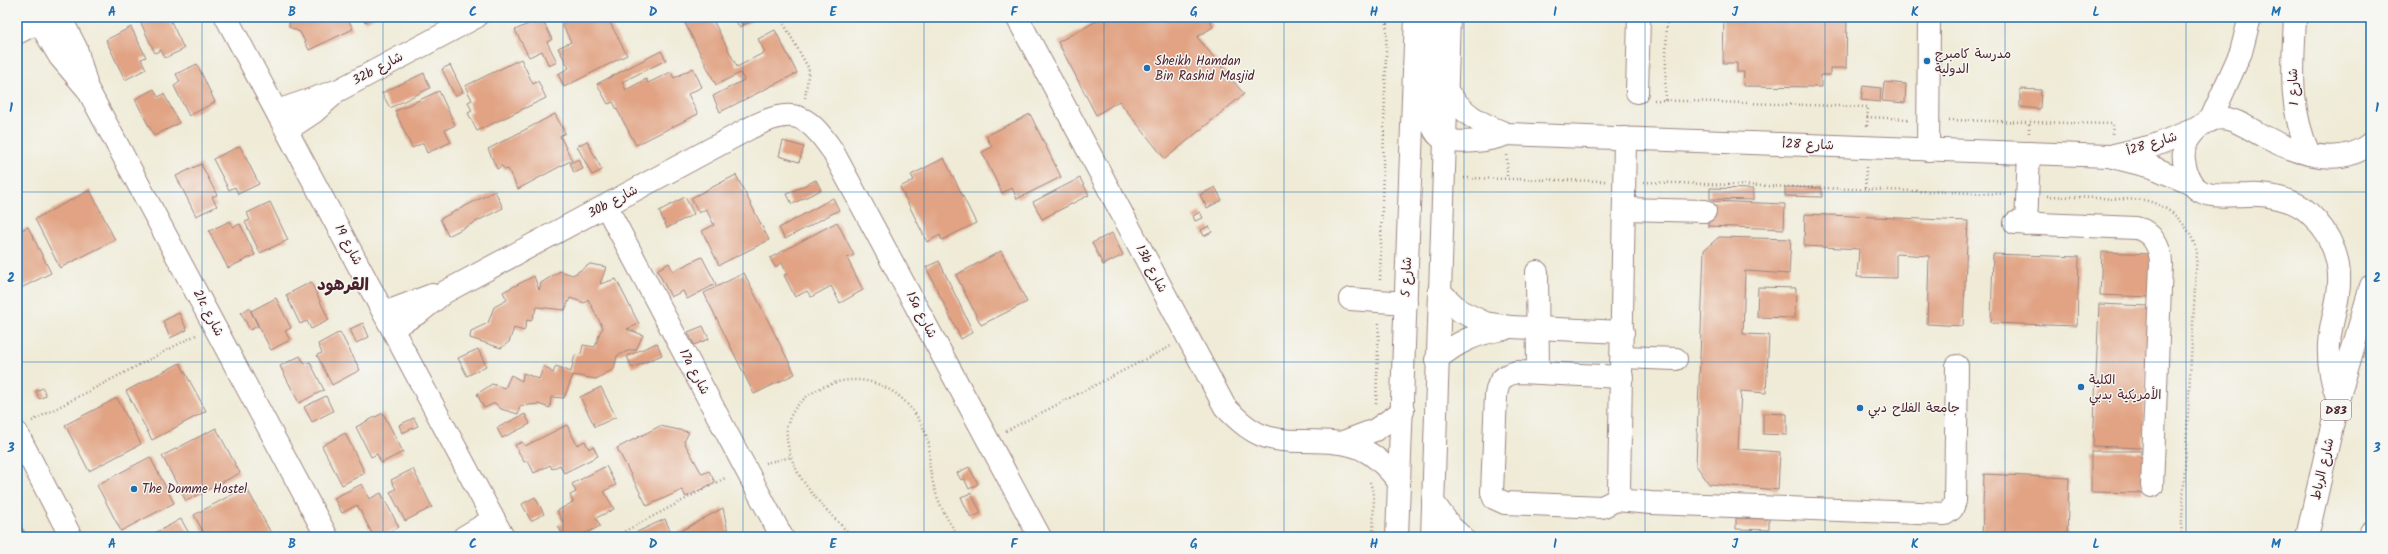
<svg xmlns="http://www.w3.org/2000/svg" width="2388" height="554" viewBox="0 0 2388 554" font-family="Kalam,'Playpen Sans Arabic',sans-serif">
  <rect width="100%" height="100%" fill="#f6f6f2"/>
  <filter id="ink" filterUnits="userSpaceOnUse"><feTurbulence type="fractalNoise" baseFrequency=".025" numOctaves="2"/><feDisplacementMap in="SourceGraphic" scale="8" xChannelSelector="R" yChannelSelector="G"/><feConvolveMatrix kernelMatrix="1 2 1 2 8 2 1 2 1" color-interpolation-filters="sRGB"/></filter>
  <filter id="wash" filterUnits="userSpaceOnUse"><feTurbulence type="fractalNoise" baseFrequency=".012" numOctaves="4" result="noise"/><feDisplacementMap in="SourceGraphic" scale="16" xChannelSelector="R" yChannelSelector="G"/><feGaussianBlur stdDeviation="0.9" result="paint"/><feColorMatrix in="noise" values="0 0 0 0 0 0 0 0 0 0 0 0 0 0 0 0 0 1.4 0 .05"/><feComposite in="paint" operator="in"/></filter>
  <g filter="url(#wash)">
    <rect width="100%" height="100%" fill="#efebd7"/>
    <g id="blocks">
      <g fill="#e1a383">
        <path d="M 150,17 L 169,17 L 184,49 L 165,58 L 161,50 L 155,53 L 140,21 Z"/>
        <path d="M 290,17 L 347,17 L 353,29 L 309,50 L 300,32 L 289,27 Z"/>
        <path d="M 362,17 L 375,17 L 365,22 Z"/>
        <path d="M 531,17 L 541,17 L 552,39 L 547,42 L 557,62 L 549,66 L 542,51 L 529,57 L 515,30 L 528,24 L 526,19 Z"/>
        <path d="M 575,17 L 607,17 L 627,55 L 564,87 L 558,74 L 569,68 L 558,48 L 571,42 L 562,24 Z"/>
        <path d="M 682,17 L 723,17 L 714,22 L 737,67 L 765,52 L 758,39 L 775,30 L 797,73 L 720,112 L 713,96 L 744,80 L 740,73 L 716,85 Z"/>
        <path d="M 734,17 L 760,17 L 739,27 Z"/>
        <path d="M 1104,17 L 1208,17 L 1213,27 L 1197,37 L 1244,94 L 1165,159 L 1119,101 L 1096,115 L 1058,42 Z"/>
        <path d="M 1724,17 L 1847,17 L 1846,68 L 1830,68 L 1830,75 L 1821,75 L 1821,87 L 1743,86 L 1744,72 L 1737,72 L 1737,63 L 1723,63 Z"/>
        <path d="M 131,27 L 146,57 L 141,59 L 146,69 L 125,80 L 106,40 Z"/>
        <path d="M 661,51 L 666,60 L 622,82 L 626,90 L 646,79 L 648,83 L 671,72 L 674,78 L 693,68 L 702,87 L 688,94 L 698,114 L 636,145 L 613,102 L 608,104 L 597,84 Z"/>
        <path d="M 521,59 L 533,84 L 538,81 L 546,98 L 477,131 L 468,113 L 472,111 L 468,102 L 472,100 L 465,86 Z"/>
        <path d="M 197,64 L 215,102 L 189,116 L 174,86 L 180,82 L 176,74 Z"/>
        <path d="M 450,65 L 463,92 L 455,96 L 442,69 Z"/>
        <path d="M 424,73 L 430,88 L 390,108 L 382,93 Z"/>
        <path d="M 1884,82 L 1906,84 L 1905,103 L 1882,101 Z"/>
        <path d="M 1863,86 L 1881,88 L 1880,102 L 1861,100 Z"/>
        <path d="M 154,89 L 158,97 L 164,94 L 179,123 L 154,136 L 135,99 Z"/>
        <path d="M 2020,89 L 2041,90 L 2040,109 L 2020,107 Z"/>
        <path d="M 439,91 L 455,125 L 445,130 L 451,142 L 427,153 L 423,143 L 412,148 L 395,111 Z"/>
        <path d="M 555,114 L 565,133 L 560,136 L 572,160 L 518,189 L 508,169 L 505,170 L 502,166 L 497,169 L 488,149 Z"/>
        <path d="M 1030,114 L 1061,177 L 1017,199 L 1012,188 L 1002,193 L 982,152 L 992,147 L 986,136 Z"/>
        <path d="M 587,141 L 602,170 L 592,175 L 577,146 Z"/>
        <path d="M 783,141 L 804,147 L 799,162 L 779,156 Z"/>
        <path d="M 240,146 L 259,184 L 238,194 L 235,187 L 229,190 L 213,159 Z"/>
        <path d="M 944,158 L 976,223 L 942,240 L 940,235 L 927,242 L 900,187 L 914,180 L 911,175 Z"/>
        <path d="M 579,159 L 583,169 L 574,173 L 570,163 Z"/>
        <path d="M 201,164 L 217,195 L 212,197 L 217,206 L 196,216 L 176,176 Z"/>
        <path d="M 736,175 L 769,240 L 719,265 L 702,231 L 714,225 L 706,209 L 699,213 L 691,198 Z"/>
        <path d="M 1080,178 L 1089,195 L 1042,219 L 1033,202 Z"/>
        <path d="M 816,180 L 821,190 L 792,204 L 787,194 Z"/>
        <path d="M 1215,187 L 1222,200 L 1207,208 L 1200,195 Z"/>
        <path d="M 1785,187 L 1822,188 L 1822,197 L 1785,196 Z"/>
        <path d="M 1710,188 L 1753,189 L 1753,200 L 1710,199 Z"/>
        <path d="M 90,190 L 115,240 L 60,268 L 35,219 Z"/>
        <path d="M 495,191 L 503,208 L 448,236 L 440,219 Z"/>
        <path d="M 685,197 L 694,214 L 667,228 L 659,211 Z"/>
        <path d="M 833,198 L 839,210 L 785,239 L 779,228 Z"/>
        <path d="M 1709,201 L 1785,204 L 1784,229 L 1708,226 Z"/>
        <path d="M 270,202 L 288,240 L 260,253 L 245,222 L 250,220 L 247,213 Z"/>
        <path d="M 1200,212 L 1203,218 L 1195,221 L 1193,216 Z"/>
        <path d="M 1805,214 L 1968,221 L 1963,326 L 1927,324 L 1929,256 L 1896,254 L 1896,278 L 1857,277 L 1859,249 L 1804,246 Z"/>
        <path d="M 230,221 L 233,227 L 240,224 L 255,255 L 228,268 L 209,231 Z"/>
        <path d="M 837,222 L 854,255 L 847,258 L 863,290 L 840,303 L 831,286 L 811,297 L 807,291 L 795,297 L 784,275 L 787,274 L 782,263 L 775,267 L 770,258 Z"/>
        <path d="M 1209,226 L 1212,232 L 1204,236 L 1201,230 Z"/>
        <path d="M 28,227 L 51,273 L 17,290 L 17,232 Z"/>
        <path d="M 1112,233 L 1123,255 L 1103,265 L 1092,243 Z"/>
        <path d="M 1719,237 L 1791,239 L 1789,274 L 1745,271 L 1743,334 L 1769,335 L 1766,393 L 1741,391 L 1738,449 L 1780,452 L 1778,490 L 1709,484 L 1696,465 L 1704,250 Z"/>
        <path d="M 1001,251 L 1027,302 L 981,325 L 956,275 Z"/>
        <path d="M 2102,252 L 2152,254 L 2151,297 L 2100,295 Z"/>
        <path d="M 1993,254 L 2079,257 L 2077,326 L 1991,323 Z"/>
        <path d="M 702,257 L 716,284 L 687,299 L 683,291 L 671,297 L 657,270 L 669,263 L 673,271 Z"/>
        <path d="M 939,261 L 973,332 L 961,339 L 926,267 Z"/>
        <path d="M 590,264 L 606,267 L 600,284 L 616,279 L 639,324 L 627,329 L 643,335 L 636,350 L 630,350 L 617,356 L 614,369 L 596,379 L 573,375 L 564,398 L 551,397 L 550,408 L 538,404 L 520,406 L 518,414 L 501,409 L 495,403 L 484,408 L 477,394 L 492,384 L 505,388 L 511,375 L 522,381 L 523,373 L 539,379 L 544,366 L 553,373 L 556,366 L 571,372 L 575,355 L 581,354 L 583,345 L 595,347 L 600,332 L 603,328 L 588,299 L 585,303 L 570,298 L 565,310 L 537,307 L 531,321 L 527,320 L 524,331 L 514,328 L 509,342 L 501,348 L 470,338 L 471,331 L 488,323 L 494,307 L 507,300 L 503,292 L 534,276 L 539,290 L 541,283 L 560,271 L 573,275 Z"/>
        <path d="M 744,273 L 795,374 L 754,394 L 704,293 Z"/>
        <path d="M 311,282 L 329,320 L 311,329 L 307,321 L 300,324 L 286,295 Z"/>
        <path d="M 1758,287 L 1796,288 L 1795,318 L 1757,317 Z"/>
        <path d="M 276,298 L 291,328 L 285,331 L 290,340 L 271,350 L 251,311 Z"/>
        <path d="M 2099,304 L 2149,306 L 2143,448 L 2093,446 Z"/>
        <path d="M 249,308 L 258,326 L 250,330 L 241,313 Z"/>
        <path d="M 179,313 L 187,330 L 170,338 L 163,321 Z"/>
        <path d="M 363,323 L 369,337 L 356,343 L 350,329 Z"/>
        <path d="M 703,326 L 709,339 L 694,345 L 688,332 Z"/>
        <path d="M 340,332 L 360,370 L 332,385 L 317,355 L 322,353 L 318,344 Z"/>
        <path d="M 657,343 L 662,355 L 632,368 L 627,356 Z"/>
        <path d="M 478,349 L 486,366 L 467,376 L 458,358 Z"/>
        <path d="M 300,356 L 305,364 L 310,362 L 324,390 L 299,403 L 280,366 Z"/>
        <path d="M 180,363 L 206,411 L 152,440 L 126,391 Z"/>
        <path d="M 601,387 L 616,417 L 595,427 L 580,397 Z"/>
        <path d="M 43,388 L 46,396 L 39,399 L 36,391 Z"/>
        <path d="M 326,396 L 333,411 L 312,422 L 304,407 Z"/>
        <path d="M 117,398 L 141,444 L 89,471 L 65,425 Z"/>
        <path d="M 383,413 L 403,452 L 381,463 L 377,454 L 371,457 L 356,427 Z"/>
        <path d="M 1763,413 L 1787,414 L 1787,435 L 1763,434 Z"/>
        <path d="M 525,414 L 530,424 L 502,438 L 497,428 Z"/>
        <path d="M 414,418 L 418,426 L 402,433 L 399,425 Z"/>
        <path d="M 567,425 L 577,445 L 585,441 L 589,449 L 593,446 L 598,456 L 564,473 L 560,465 L 552,469 L 550,465 L 534,473 L 528,461 L 524,462 L 515,445 L 522,442 L 525,446 Z"/>
        <path d="M 660,426 L 689,432 L 684,442 L 702,474 L 709,471 L 715,482 L 686,497 L 682,490 L 647,506 L 617,448 Z"/>
        <path d="M 216,428 L 240,473 L 186,501 L 162,456 Z"/>
        <path d="M 345,433 L 365,473 L 342,485 L 322,446 Z"/>
        <path d="M 2091,451 L 2143,451 L 2143,493 L 2091,492 Z"/>
        <path d="M 150,457 L 174,503 L 121,531 L 97,485 Z"/>
        <path d="M 606,466 L 616,485 L 604,491 L 614,509 L 596,518 L 600,526 L 579,537 L 564,537 L 558,526 L 563,523 L 557,511 L 573,502 L 570,495 L 576,492 L 572,484 Z"/>
        <path d="M 969,467 L 978,484 L 969,489 L 964,478 L 961,480 L 957,473 Z"/>
        <path d="M 413,469 L 432,507 L 405,521 L 390,492 L 396,489 L 391,480 Z"/>
        <path d="M 1984,474 L 2069,478 L 2067,537 L 1982,537 Z"/>
        <path d="M 362,484 L 369,499 L 381,493 L 399,527 L 378,537 L 374,537 L 357,505 L 342,513 L 334,498 Z"/>
        <path d="M 246,487 L 271,533 L 263,537 L 206,537 L 194,515 Z"/>
        <path d="M 971,493 L 981,513 L 971,518 L 961,497 Z"/>
        <path d="M 535,497 L 544,514 L 531,521 L 522,504 Z"/>
        <path d="M 723,508 L 729,537 L 679,537 L 677,533 Z"/>
        <path d="M 1736,518 L 1769,519 L 1769,530 L 1736,529 Z"/>
        <path d="M 181,519 L 191,537 L 148,537 Z"/>
        <path d="M 665,519 L 673,537 L 637,537 L 635,533 Z"/>
        <path d="M 22,528 L 27,537 L 17,537 L 17,531 Z"/>
      </g>
    </g>
  </g>
  <g filter="url(#ink)">
    <use href="#blocks" fill-opacity="0" stroke="#9c8581" stroke-width="1"/>
    <g fill="none" stroke-linecap="round" stroke-linejoin="round">
      <defs>
        <g id="minor">
          <path d="M 60,17 L 76,48 L 86,83"/>
          <path d="M 226,17 L 503,537"/>
          <path d="M 1017,17 L 1225,407 C 1236,418 1247,429 1261,435 C 1273,440 1287,441 1300,441 C 1348,442 1367,441 1399,482"/>
          <path d="M 1432,17 L 1430,119 C 1432,125 1434,132 1439,136 C 1452,147 1492,140 1507,134"/>
          <path d="M 2295,17 C 2293,69 2288,105 2309,154"/>
          <path d="M 39,22 L 60,57 L 88,90 L 327,537"/>
          <path d="M 17,33 L 48,17"/>
          <path d="M 1445,89 C 1465,115 1476,122 1507,134 L 2109,156 L 2152,167 L 2194,185"/>
          <path d="M 1637,92 L 1639,17"/>
          <path d="M 277,111 L 339,90 L 476,17"/>
          <path d="M 2210,121 L 2241,52 L 2250,17"/>
          <path d="M 287,130 L 314,112 L 332,96"/>
          <path d="M 1928,150 L 1929,17"/>
          <path d="M 2114,155 L 2153,146 L 2195,129"/>
          <path d="M 606,206 L 782,537"/>
          <path d="M 1624,209 L 1705,211"/>
          <path d="M 2015,223 L 2136,228 C 2152,231 2161,248 2161,264 L 2152,486"/>
          <path d="M 2026,224 L 2029,153"/>
          <path d="M 1537,272 L 1538,372"/>
          <path d="M 1439,291 L 1460,311 L 1485,323 L 1511,327 L 1623,332"/>
          <path d="M 1350,299 L 1406,303"/>
          <path d="M 384,313 L 432,295"/>
          <path d="M 392,328 L 420,312 L 445,292 L 750,128 C 792,107 806,112 832,150 L 1040,537"/>
          <path d="M 1622,357 L 1676,359"/>
          <path d="M 1436,360 C 1457,342 1477,333 1504,329"/>
          <path d="M 1622,377 L 1517,372 C 1503,375 1498,381 1496,395 L 1492,492 L 1494,498 L 1505,503 L 1602,507 L 1616,500 L 1619,491 L 1625,138"/>
          <path d="M 17,433 L 71,537"/>
          <path d="M 1343,442 L 1375,430 L 1403,411"/>
          <path d="M 1616,500 L 1651,503 L 1945,514 L 1952,509 L 1955,501 L 1957,366"/>
          <path d="M 1433,502 L 1451,527 L 1462,537"/>
          <path d="M 464,537 L 494,519"/>
          <path d="M 1397,537 L 1416,17"/>
          <path d="M 1432,537 L 1449,17"/>
        </g>
        <g id="highway">
          <path d="M 2338,400 C 2331,381 2328,364 2329,344 C 2330,327 2336,310 2338,294 C 2343,262 2331,233 2308,212 C 2294,199 2267,194 2248,195 C 2222,195 2191,203 2185,166 C 2183,158 2183,148 2188,140 C 2196,127 2210,115 2228,119 C 2241,122 2251,130 2263,136 C 2295,153 2339,169 2371,143"/>
          <path d="M 2307,537 L 2338,400 L 2371,286"/>
          <path d="M 2370,537 L 2371,532"/>
        </g>
      </defs>
      <use href="#minor" stroke="#9c8581" stroke-width="24"/>
      <use href="#highway" stroke="#9c8581" stroke-width="24"/>
      <g stroke="#9c8581" stroke-width="2.5" stroke-dasharray="1 3" stroke-linecap="butt">
        <path d="M 780,17 L 809,69 L 805,98"/>
        <path d="M 1654,100 L 1868,107 L 1867,128"/>
        <path d="M 1665,100 L 1667,17"/>
        <path d="M 1867,117 L 1908,119"/>
        <path d="M 1949,120 L 2029,122"/>
        <path d="M 2029,133 L 2029,122 L 2113,124 L 2112,135"/>
        <path d="M 1507,155 L 1507,178"/>
        <path d="M 1464,178 L 1605,181"/>
        <path d="M 1644,182 L 2006,194"/>
        <path d="M 1865,188 L 1866,167"/>
        <path d="M 2047,196 L 2144,200 C 2172,207 2189,224 2197,252 L 2181,537"/>
        <path d="M 1380,280 L 1387,17"/>
        <path d="M 1376,404 L 1379,321"/>
        <path d="M 32,421 L 196,335"/>
        <path d="M 1006,431 L 1171,346"/>
        <path d="M 765,463 L 792,457"/>
        <path d="M 1370,482 L 1374,495 L 1373,537"/>
        <path d="M 614,537 L 727,477"/>
        <path d="M 852,537 C 826,508 791,480 787,438 C 783,404 822,381 852,380 C 869,379 886,386 899,396 C 913,408 925,426 929,445 C 930,452 929,461 930,469 C 934,493 944,518 960,537"/>
      </g>
      <use href="#minor" stroke="#fff" stroke-width="22"/>
      <use href="#highway" stroke="#fff" stroke-width="22"/>
    </g>
  </g>
  <path fill="none" stroke="#1f6fb2" stroke-width="1" stroke-opacity="0.55" d="M 202,17 L 202,537M 383,17 L 383,537M 563,17 L 563,537M 743,17 L 743,537M 924,17 L 924,537M 1104,17 L 1104,537M 1284,17 L 1284,537M 1464,17 L 1464,537M 1645,17 L 1645,537M 1825,17 L 1825,537M 2005,17 L 2005,537M 2186,17 L 2186,537M 17,192 L 2371,192M 17,362 L 2371,362"/>
  <g fill="#1f6fb2" stroke="#f6f6f2" stroke-width="1.5">
    <circle cx="1927" cy="61" r="4"/>
    <circle cx="1147" cy="68" r="4"/>
    <circle cx="2081" cy="387" r="4"/>
    <circle cx="1860" cy="408" r="4"/>
    <circle cx="134" cy="489" r="4"/>
  </g>
  <g text-anchor="middle" dominant-baseline="central" stroke-width="3" stroke-linejoin="round" paint-order="stroke">
    <rect fill="#f6f6f2" stroke="#7e6067" stroke-width="1" x="2321" y="400" width="30" height="20" rx="3"/>
    <g font-size="12" font-weight="bold" fill="#4a1f2b">
      <text x="2336" y="410">D83</text>
    </g>
    <g font-size="13" fill="#4a1f2b" stroke="#f6f6f2" text-anchor="start">
      <text x="1935" y="54">مدرسة كامبرج<tspan x="1935" dy="15">الدولية</tspan></text>
      <text x="1155" y="61">Sheikh Hamdan<tspan x="1155" dy="15">Bin Rashid Masjid</tspan></text>
      <text x="2089" y="380">الكلية<tspan x="2089" dy="15">الأمريكية بدبي</tspan></text>
      <text x="1868" y="408">جامعة الفلاح دبي</text>
      <text x="142" y="489">The Domme Hostel</text>
    </g>
    <g font-size="13" fill="#4a1f2b" stroke="#f6f6f2">
      <text transform="translate(378 69) rotate(-28)">32b شارع</text>
      <text transform="translate(2294 87) rotate(-92)">شارع 1</text>
      <text transform="translate(2152 144) rotate(-17)">شارع 28أ</text>
      <text transform="translate(1808 145) rotate(2)">شارع 28أ</text>
      <text transform="translate(613 202) rotate(-28)">30b شارع</text>
      <text transform="translate(348 245) rotate(62)">شارع 19</text>
      <text transform="translate(1151 269) rotate(62)">13b شارع</text>
      <text transform="translate(1407 277) rotate(-88)">شارع 5</text>
      <text transform="translate(208 313) rotate(62)">21c شارع</text>
      <text transform="translate(921 315) rotate(62)">15a شارع</text>
      <text transform="translate(694 372) rotate(62)">17a شارع</text>
      <text transform="translate(2323 469) rotate(-77)">شارع الرباط</text>
    </g>
    <g font-size="17" font-weight="bold" fill="#4a1f2b" stroke="#f6f6f2">
      <text x="343" y="285">القرهود</text>
    </g>
  </g>
  <rect width="2388" height="554" fill="none" stroke="#f6f6f2" stroke-width="44"/>
  <rect x="22" y="22" width="2344" height="510" fill="none" stroke="#1f6fb2" stroke-width="1.5"/>
  <g font-size="13" text-anchor="middle" font-weight="bold" fill="#1f6fb2">
    <text x="112" y="16">A</text>
    <text x="292" y="16">B</text>
    <text x="473" y="16">C</text>
    <text x="653" y="16">D</text>
    <text x="833" y="16">E</text>
    <text x="1014" y="16">F</text>
    <text x="1194" y="16">G</text>
    <text x="1374" y="16">H</text>
    <text x="1555" y="16">I</text>
    <text x="1735" y="16">J</text>
    <text x="1915" y="16">K</text>
    <text x="2096" y="16">L</text>
    <text x="2276" y="16">M</text>
    <text x="11" y="112">1</text>
    <text x="2377" y="112">1</text>
    <text x="11" y="282">2</text>
    <text x="2377" y="282">2</text>
    <text x="11" y="452">3</text>
    <text x="2377" y="452">3</text>
    <text x="112" y="548">A</text>
    <text x="292" y="548">B</text>
    <text x="473" y="548">C</text>
    <text x="653" y="548">D</text>
    <text x="833" y="548">E</text>
    <text x="1014" y="548">F</text>
    <text x="1194" y="548">G</text>
    <text x="1374" y="548">H</text>
    <text x="1555" y="548">I</text>
    <text x="1735" y="548">J</text>
    <text x="1915" y="548">K</text>
    <text x="2096" y="548">L</text>
    <text x="2276" y="548">M</text>
  </g>
</svg>
